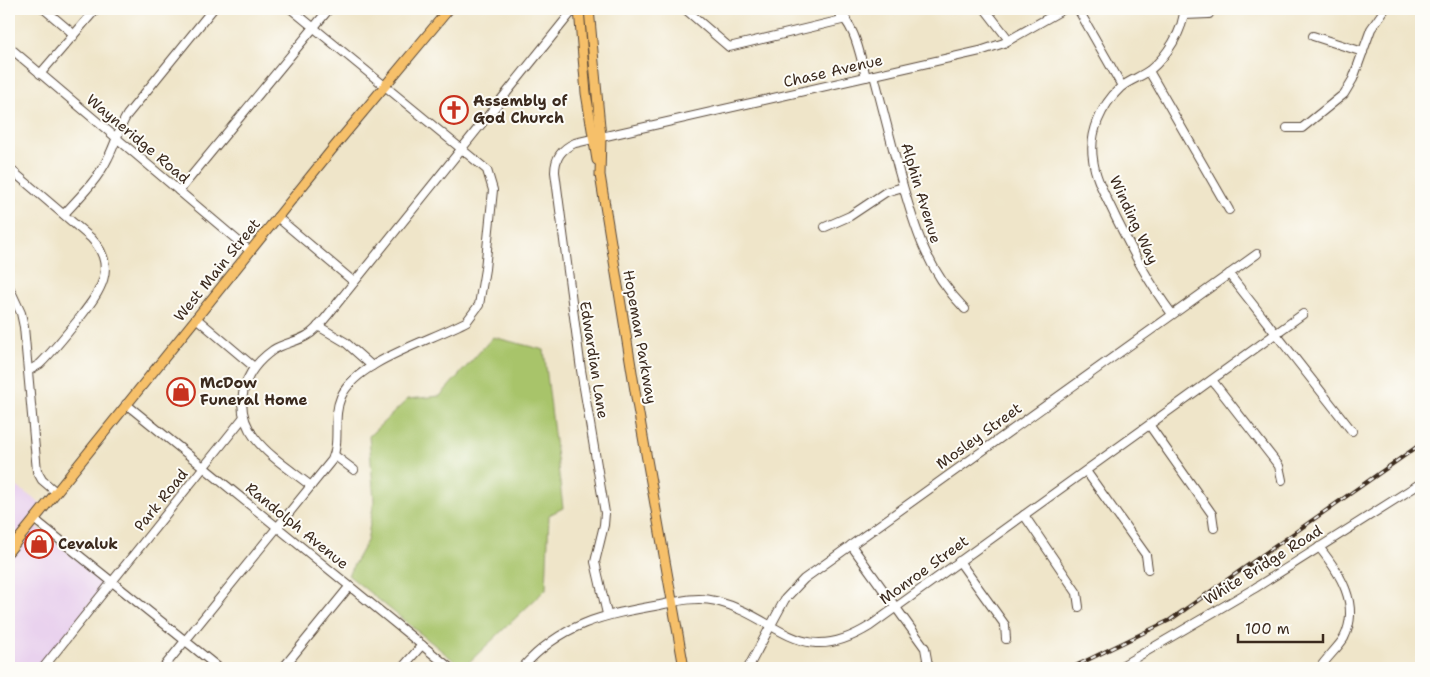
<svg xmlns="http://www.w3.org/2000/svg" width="1430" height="677" viewBox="0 0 1430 677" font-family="'Shantell Sans',sans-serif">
  <rect width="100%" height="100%" fill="#fdfcf7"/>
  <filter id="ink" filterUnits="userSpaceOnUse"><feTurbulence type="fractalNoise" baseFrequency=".02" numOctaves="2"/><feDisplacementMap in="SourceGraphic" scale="10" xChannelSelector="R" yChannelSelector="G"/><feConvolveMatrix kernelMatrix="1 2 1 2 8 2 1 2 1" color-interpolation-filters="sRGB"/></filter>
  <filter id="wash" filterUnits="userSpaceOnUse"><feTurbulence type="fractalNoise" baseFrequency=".0096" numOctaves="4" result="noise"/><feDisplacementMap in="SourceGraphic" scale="20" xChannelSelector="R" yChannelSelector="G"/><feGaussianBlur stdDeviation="1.12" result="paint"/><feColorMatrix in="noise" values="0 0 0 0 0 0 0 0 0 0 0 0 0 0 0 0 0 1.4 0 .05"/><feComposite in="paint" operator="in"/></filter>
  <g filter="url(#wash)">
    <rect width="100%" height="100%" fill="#efe5c9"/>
    <path fill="#e9d2ee" d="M 9,481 L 48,509 L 35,526 L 106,583 L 39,668 L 9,668 Z"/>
    <path fill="#a8c46b" stroke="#727744" d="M 493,337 L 544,350 L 563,508 L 549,515 L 546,589 L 463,668 L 348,575 L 367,541 L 374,501 L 369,436 L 408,399 L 440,396 Z"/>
  </g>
  <g filter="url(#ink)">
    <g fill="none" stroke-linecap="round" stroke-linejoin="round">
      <defs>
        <g id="minor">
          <path d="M 44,9 L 70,31 L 73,37"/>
          <path d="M 685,9 L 729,47 L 846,19"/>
          <path d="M 835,9 C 856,26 859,52 866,77"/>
          <path d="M 985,9 L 1009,40"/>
          <path d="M 1078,9 L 1122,86"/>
          <path d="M 1184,15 L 1209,14"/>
          <path d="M 1313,36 L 1363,52"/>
          <path d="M 9,47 L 250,251"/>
          <path d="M 1149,71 L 1229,210"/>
          <path d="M 40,74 L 96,9"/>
          <path d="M 874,75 C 882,106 890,137 898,168 C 913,222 924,267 965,309"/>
          <path d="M 1287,128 L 1302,128 L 1344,94 L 1353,79 L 1371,29 L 1385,9"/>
          <path d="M 9,168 L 91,238 C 120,268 98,294 78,320 C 66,335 54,350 40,364 L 28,371"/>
          <path d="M 179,191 L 329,9"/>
          <path d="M 64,214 C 80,197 98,179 108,158 C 116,143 118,130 127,115 L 213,9"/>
          <path d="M 277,217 L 354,282"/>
          <path d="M 825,227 L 850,216 L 886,192 L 903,187"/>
          <path d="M 1229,274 L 1352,431"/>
          <path d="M 9,287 L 21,313 L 24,327 L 37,471 L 42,480 L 56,492"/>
          <path d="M 1172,314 C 1148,282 1133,252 1115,216 C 1107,198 1095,179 1093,159 C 1089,133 1101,106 1120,88 C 1129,80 1141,77 1150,70 C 1166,57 1184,30 1184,9"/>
          <path d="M 196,318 L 254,367"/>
          <path d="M 318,326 L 345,342 L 372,366"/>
          <path d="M 1212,380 L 1279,466 L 1282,480"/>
          <path d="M 126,404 L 450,668"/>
          <path d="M 1150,426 L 1212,514 L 1214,528"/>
          <path d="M 334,455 L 354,470"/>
          <path d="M 1086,471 L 1146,555 L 1148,569"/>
          <path d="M 311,486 C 280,461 232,436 244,389 C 248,373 259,360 273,350 C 284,343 297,342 308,335 C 315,331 321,323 327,316 L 574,9"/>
          <path d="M 1024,515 L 1077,593 L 1079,607"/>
          <path d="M 34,519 L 219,668"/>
          <path d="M 851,545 L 925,648 L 928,665"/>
          <path d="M 1319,547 C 1339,572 1361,604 1344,638 C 1337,649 1327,657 1320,668"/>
          <path d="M 959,561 L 1005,625 L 1006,639"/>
          <path d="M 607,614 L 595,562 L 604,525 L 605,513 L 581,370 L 555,172 C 555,158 561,149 575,143 L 980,51 L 1004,43 L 1064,9"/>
          <path d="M 43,668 L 243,418"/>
          <path d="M 163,668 L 332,460 C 341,440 332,418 341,397 C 356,361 433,340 467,321 L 479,305 L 485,269 L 493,190 L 487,170 L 291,9"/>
          <path d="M 283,668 L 349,587"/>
          <path d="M 402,668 L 422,645"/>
          <path d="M 522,668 C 562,623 603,615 660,605 C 678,601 697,596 716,601 C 779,617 799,670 870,626 L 1303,314"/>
          <path d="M 748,668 L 785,599 L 804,579 L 1257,254"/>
          <path d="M 1118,668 L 1255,588 L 1421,483"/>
        </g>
        <g id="major">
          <path d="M 579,9 L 586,93 L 597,160"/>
          <path d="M 589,9 L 601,137 L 600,175 L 637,403 L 684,668"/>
          <path d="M 9,551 L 334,147 L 449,9"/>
        </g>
      </defs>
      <use href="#minor" stroke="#564638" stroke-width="10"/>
      <use href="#major" stroke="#564638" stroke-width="11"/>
      <use href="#minor" stroke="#fff" stroke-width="8"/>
      <use href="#major" stroke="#f6c06b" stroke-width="9"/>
      <defs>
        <path id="rail" d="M 1071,668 L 1170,620 L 1421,444"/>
      </defs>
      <use href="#rail" stroke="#3b2a1e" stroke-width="4"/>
      <use href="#rail" stroke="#fdfcf7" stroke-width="2" stroke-dasharray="5.5" stroke-linecap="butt"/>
    </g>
  </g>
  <defs>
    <symbol id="church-ring" viewBox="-11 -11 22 22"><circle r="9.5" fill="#fdfcf7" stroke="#c8321e" stroke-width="1.5"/><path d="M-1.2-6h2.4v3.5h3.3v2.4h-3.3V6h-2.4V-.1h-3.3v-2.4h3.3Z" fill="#c8321e"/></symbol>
    <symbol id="shop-ring" viewBox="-11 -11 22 22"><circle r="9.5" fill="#fdfcf7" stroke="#c8321e" stroke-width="1.5"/><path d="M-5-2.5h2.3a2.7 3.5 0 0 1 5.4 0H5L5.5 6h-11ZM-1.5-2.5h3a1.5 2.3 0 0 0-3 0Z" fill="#c8321e"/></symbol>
  </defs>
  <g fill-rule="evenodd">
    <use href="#church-ring" x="438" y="94" width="32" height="32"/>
    <use href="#shop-ring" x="165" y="376" width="32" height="32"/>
    <use href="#shop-ring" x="23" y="528" width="32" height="32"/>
  </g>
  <g text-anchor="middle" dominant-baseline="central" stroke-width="4" stroke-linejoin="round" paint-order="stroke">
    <g font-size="15" fill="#3b2a1e" stroke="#fdfcf7">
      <text transform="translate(833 71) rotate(-13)">Chase Avenue</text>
      <text transform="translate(138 139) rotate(40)">Wayneridge Road</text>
      <text transform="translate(921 193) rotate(73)">Alphin Avenue</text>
      <text transform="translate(1134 220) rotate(65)">Winding Way</text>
      <text transform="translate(217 270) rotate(-51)">West Main Street</text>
      <text transform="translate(640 337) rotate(80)">Hopeman Parkway</text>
      <text transform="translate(594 360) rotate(81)">Edwardian Lane</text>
      <text transform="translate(979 436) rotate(-36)">Mosley Street</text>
      <text transform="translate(161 500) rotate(-51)">Park Road</text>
      <text transform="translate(297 526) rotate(39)">Randolph Avenue</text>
      <text transform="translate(1263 565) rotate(-32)">White Bridge Road</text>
      <text transform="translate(924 570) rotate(-36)">Monroe Street</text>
    </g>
    <g font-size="15" font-weight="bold" fill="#3b2a1e" stroke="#fdfcf7" text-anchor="start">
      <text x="473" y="101">Assembly of<tspan x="473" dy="17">God Church</tspan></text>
      <text x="200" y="383">McDow<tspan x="200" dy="17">Funeral Home</tspan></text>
      <text x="58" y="544">Cevaluk</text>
    </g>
  </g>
  <rect width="1430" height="677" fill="none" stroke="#fdfcf7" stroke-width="30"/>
  <path d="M1238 634v8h85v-8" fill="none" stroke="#3b2a1e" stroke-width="2.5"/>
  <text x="1245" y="634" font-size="15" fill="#3b2a1e" stroke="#fdfcf7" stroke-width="4" paint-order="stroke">100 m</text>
</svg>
